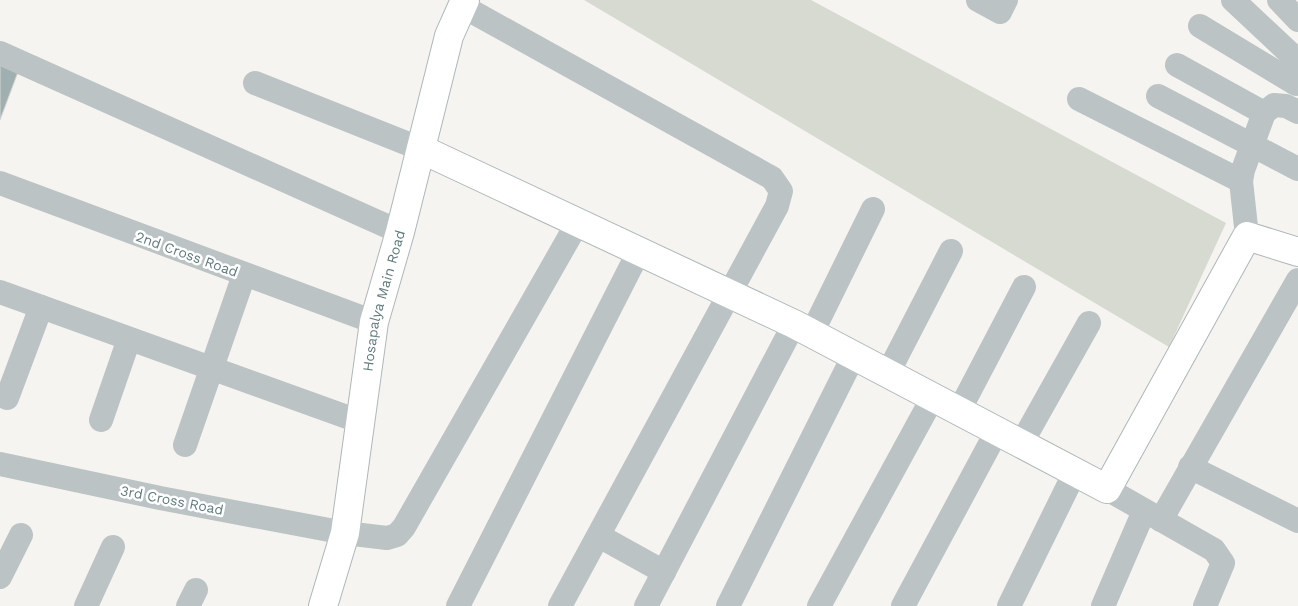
<svg xmlns="http://www.w3.org/2000/svg" width="1298" height="606" viewBox="0 0 1298 606" font-family="'Work Sans',sans-serif">
  <rect width="100%" height="100%" fill="#f5f4f1"/>
  <path fill="#d7dad0" d="M 584,0 L 811,0 L 1226,223 L 1169,347 Z"/>
  <path fill="#a0afaf" stroke="#d6d5d4" d="M 0,65 L 18,72 L 0,120 Z"/>
  <g fill="none" stroke-linecap="round" stroke-linejoin="round">
    <defs>
      <g id="secondary">
        <path d="M 421,149 L 794,324 L 1107,489 L 1247,236 L 1298,252"/>
        <path id="s1" d="M 323,606 L 345,533 L 374,322 L 400,232 L 449,36 L 465,0"/>
      </g>
    </defs>
    <use href="#secondary" stroke="#aeb7b8" stroke-width="30"/>
    <g stroke="#bbc3c4" stroke-width="24">
      <path d="M 978,0 L 1000,12 L 1006,0"/>
      <path d="M 1233,0 L 1298,61"/>
      <path d="M 1279,0 L 1298,20"/>
      <path d="M 462,6 L 772,178 L 781,191 L 777,206 L 560,606"/>
      <path d="M 1200,26 L 1296,84"/>
      <path d="M 0,53 L 400,232"/>
      <path d="M 1177,65 L 1264,113"/>
      <path d="M 255,83 L 421,149"/>
      <path d="M 1158,96 L 1298,169"/>
      <path d="M 1079,99 L 1241,181"/>
      <path d="M 0,183 L 374,322"/>
      <path d="M 1247,236 L 1241,181 L 1243,170 L 1264,113 L 1274,105 L 1286,106 L 1298,112"/>
      <path d="M 0,292 L 361,422"/>
      <path d="M 812,333 L 873,209"/>
      <path d="M 888,373 L 951,251"/>
      <path d="M 7,398 L 41,307"/>
      <path d="M 959,411 L 1024,287"/>
      <path d="M 101,420 L 129,339"/>
      <path d="M 1021,444 L 1089,323"/>
      <path d="M 185,445 L 244,275"/>
      <path d="M 0,464 L 160,498 L 345,533 L 387,538 L 397,535 L 404,527 L 578,222"/>
      <path d="M 1190,467 L 1298,521"/>
      <path d="M 1107,489 L 1214,550 L 1223,563 L 1205,606"/>
      <path d="M 1161,520 L 1298,280"/>
      <path d="M 599,536 L 664,572"/>
      <path d="M 0,577 L 21,535"/>
      <path d="M 86,606 L 113,547"/>
      <path d="M 188,606 L 196,590"/>
      <path d="M 458,606 L 639,251"/>
      <path d="M 646,606 L 794,324"/>
      <path d="M 728,606 L 854,355"/>
      <path d="M 819,606 L 933,397"/>
      <path d="M 903,606 L 997,431"/>
      <path d="M 1009,606 L 1075,472"/>
      <path d="M 1103,606 L 1144,511"/>
    </g>
    <use href="#secondary" stroke="#fff" stroke-width="28"/>
  </g>
  <g text-anchor="middle" dominant-baseline="central" stroke-width="5" stroke-linejoin="round" paint-order="stroke">
    <g font-size="14" fill="#607a7c" stroke="#fff">
      <text transform="translate(187 254) rotate(20)">2nd Cross Road</text>
      <text stroke="none"><textPath href="#s1" startOffset="312">Hosapalya Main Road</textPath></text>
      <text transform="translate(172 500) rotate(11)">3rd Cross Road</text>
    </g>
  </g>
</svg>
